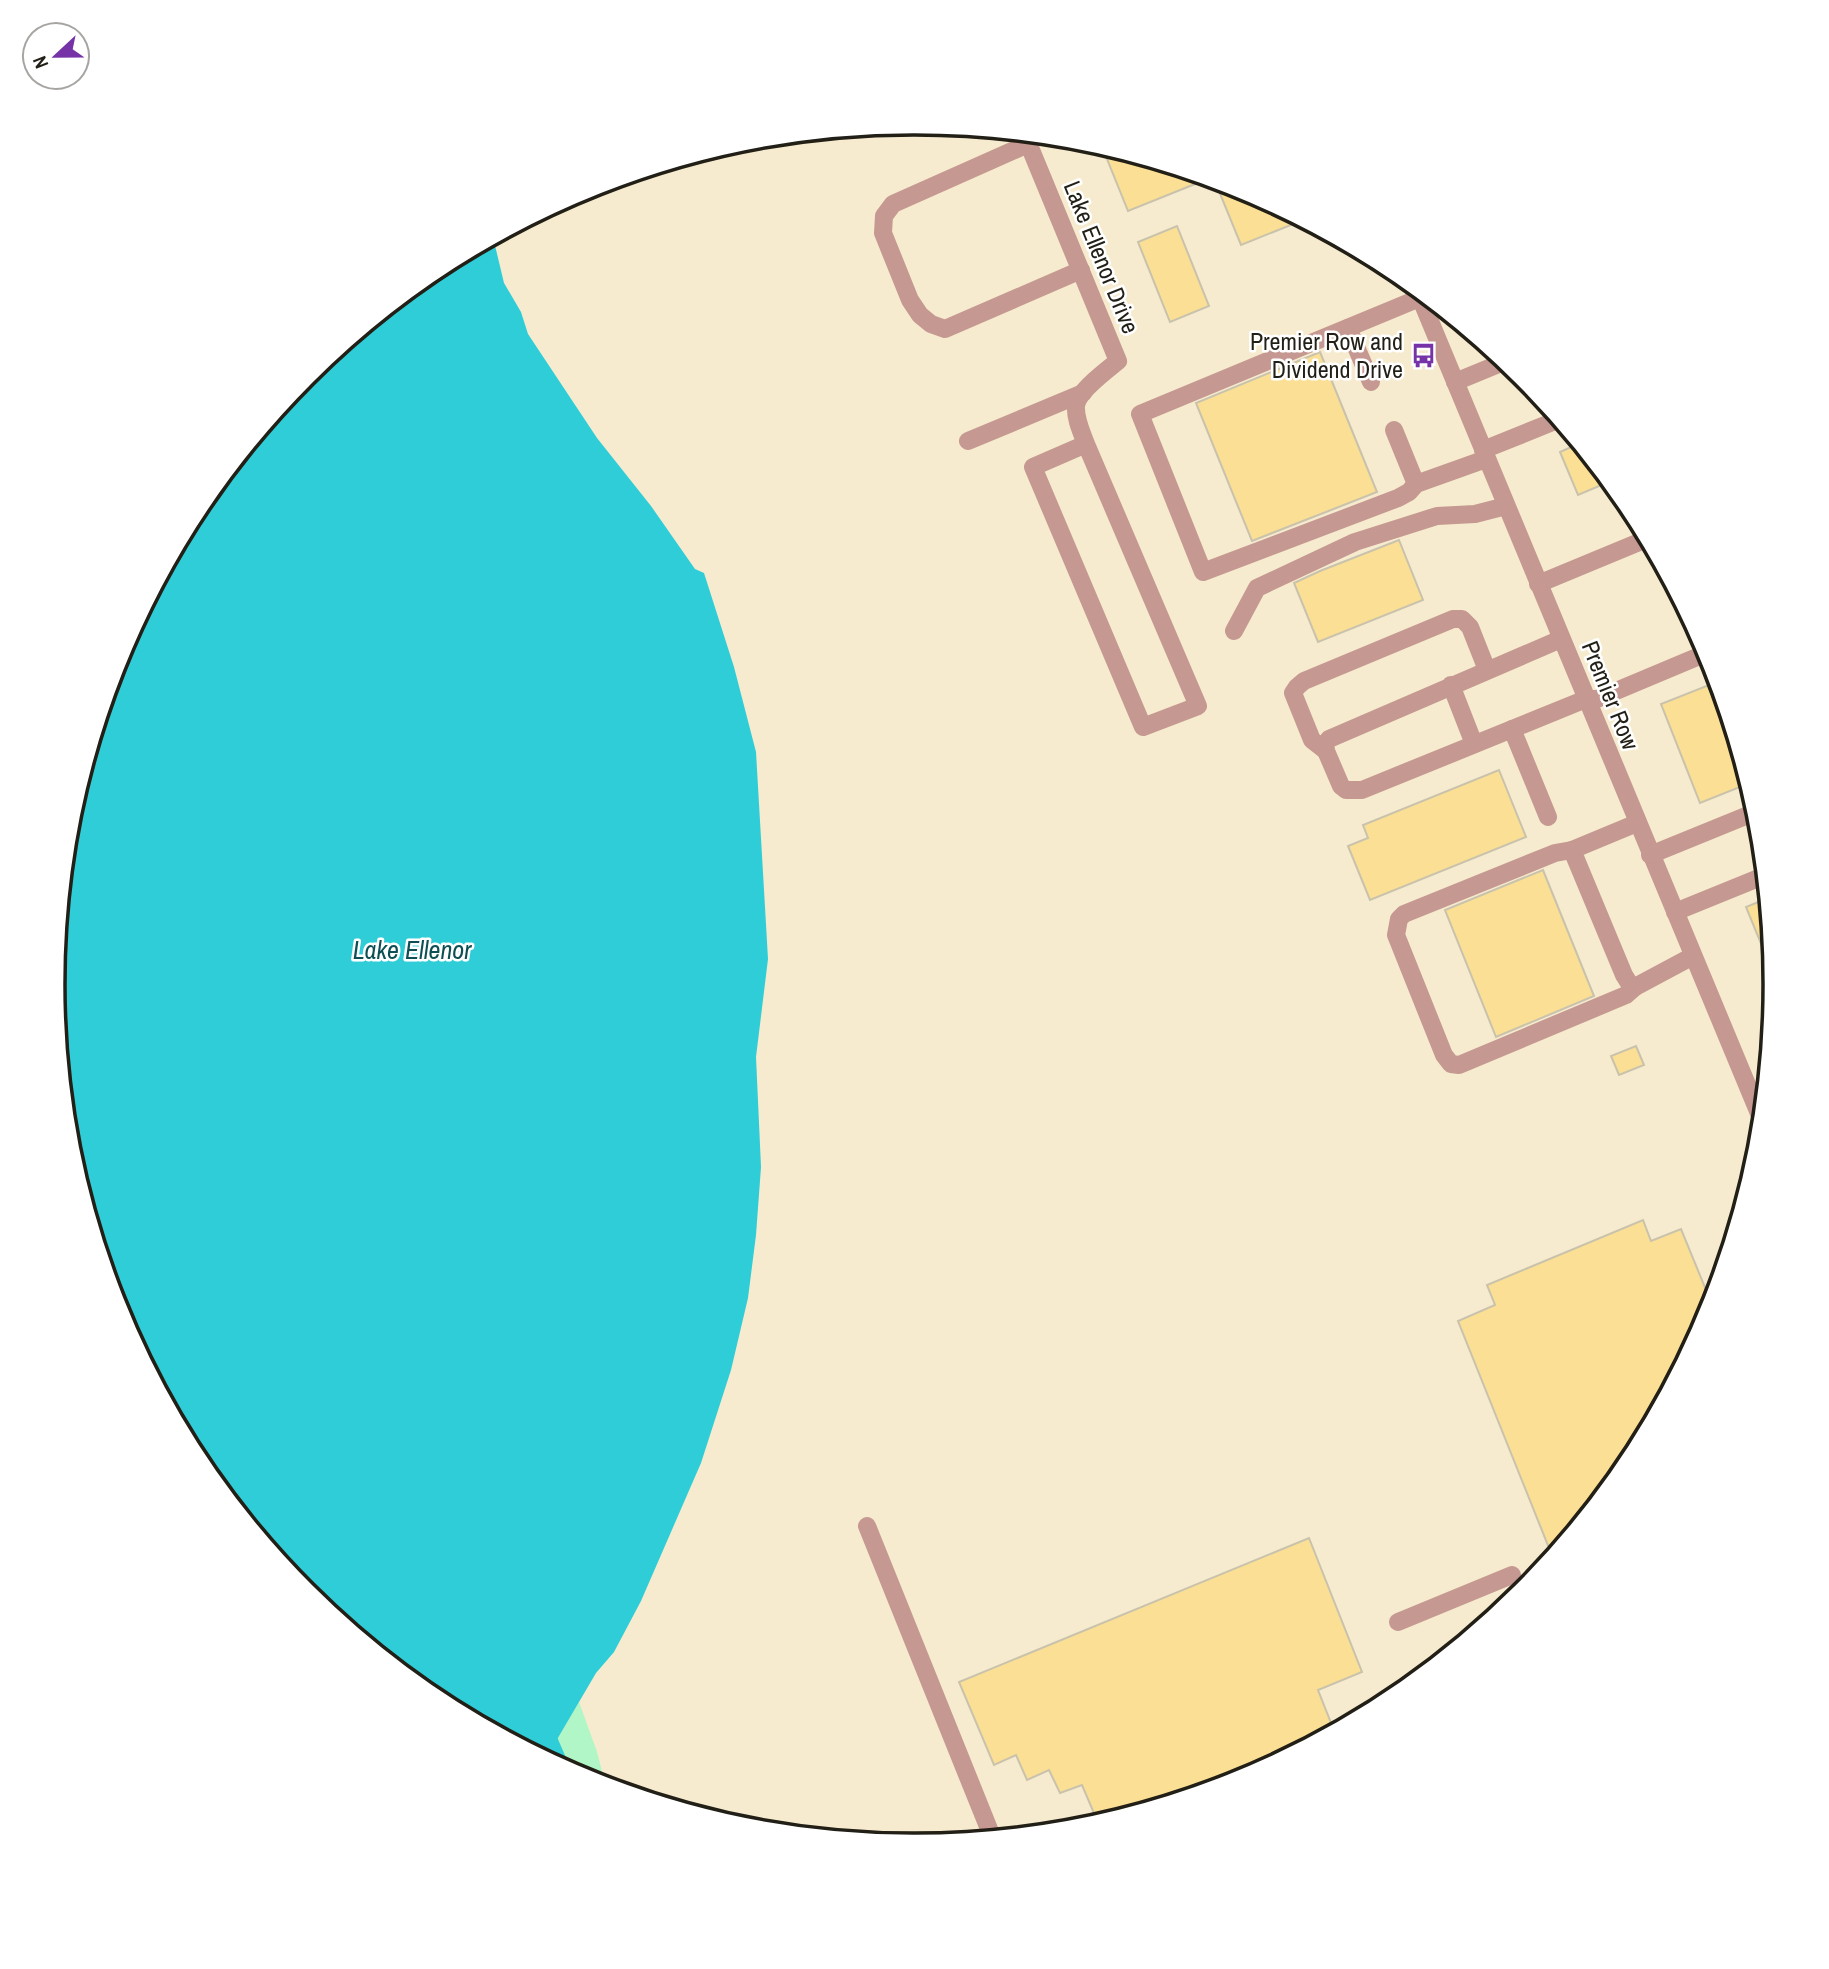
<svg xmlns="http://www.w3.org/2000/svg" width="1829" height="1969" viewBox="0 0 1829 1969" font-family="'Archivo Narrow',sans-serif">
  <rect width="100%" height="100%" fill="#fef9eb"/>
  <path fill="#f6ebce" d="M 915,123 L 1083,139 L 1245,188 L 1394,268 L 1524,375 L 1631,506 L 1711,655 L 1760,817 L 1776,985 L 1760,1153 L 1711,1315 L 1631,1464 L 1524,1594 L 1393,1701 L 1244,1781 L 1082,1830 L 914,1846 L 746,1830 L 584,1781 L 485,1727 L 436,268 L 585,188 L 747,139 Z"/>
  <path fill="#b0f6c6" d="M 579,1702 L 597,1752 L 606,1787 C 590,1783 575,1779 563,1766 L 559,1767 L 545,1760 Z"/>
  <path fill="#2fcdd7" d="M 493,237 L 504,283 L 521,312 L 528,334 L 597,438 L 651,506 L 695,569 L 704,573 L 734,667 L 756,752 L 768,959 L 756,1057 L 761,1167 L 756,1235 L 748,1298 L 731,1370 L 701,1463 L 641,1601 L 614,1652 L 596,1673 L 545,1760 L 435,1701 L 305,1594 L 198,1463 L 118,1314 L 69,1152 L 53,984 L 69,816 L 118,654 L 198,505 L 305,375 L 436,268 Z"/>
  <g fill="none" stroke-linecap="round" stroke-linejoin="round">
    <path stroke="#2fcdd7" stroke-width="19" d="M 542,1726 L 560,1768"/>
  </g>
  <g fill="#fadf94" stroke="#c9c2ac" stroke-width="2">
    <path d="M 1116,149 L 1169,165 L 1210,178 L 1128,211 L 1105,154 Z"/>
    <path d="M 1214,179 L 1245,188 L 1303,220 L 1241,245 Z"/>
    <path d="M 1177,226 L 1209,306 L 1170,322 L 1138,242 Z"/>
    <path d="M 1320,352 L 1377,492 L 1252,541 L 1196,403 Z"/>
    <path d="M 1580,443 L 1611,481 L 1578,495 L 1560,452 Z"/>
    <path d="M 1399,540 L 1423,600 L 1318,642 L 1294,583 L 1320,571 Z"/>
    <path d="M 1719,681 L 1750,783 L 1700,803 L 1661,704 Z"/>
    <path d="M 1499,770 L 1526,837 L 1370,900 L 1348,846 L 1368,838 L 1363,825 Z"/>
    <path d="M 1543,870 L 1594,996 L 1496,1037 L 1445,910 Z"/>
    <path d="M 1768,898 L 1775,967 L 1771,968 L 1746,907 Z"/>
    <path d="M 1636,1046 L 1644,1065 L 1619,1075 L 1611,1056 Z"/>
    <path d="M 1643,1220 L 1651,1241 L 1681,1229 L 1713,1307 L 1711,1315 L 1631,1464 L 1553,1558 L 1458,1321 L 1495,1305 L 1487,1285 Z"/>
    <path d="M 1309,1538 L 1362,1672 L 1318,1690 L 1335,1733 L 1244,1781 L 1099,1825 L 1082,1785 L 1060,1793 L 1049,1770 L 1027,1780 L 1016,1755 L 994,1765 L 959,1682 Z"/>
  </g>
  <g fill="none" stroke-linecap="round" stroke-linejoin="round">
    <g stroke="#c59891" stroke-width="18">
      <path d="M 1024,133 L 1118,361 C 1107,370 1077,392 1076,406 C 1075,419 1082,433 1086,444 L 1198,706 L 1143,727 L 1033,467 L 1086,444"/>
      <path d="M 1028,144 L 893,204 L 884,216 L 883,233 L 910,300 L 920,315 L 931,324 L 945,329 L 1081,270"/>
      <path d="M 1415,285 L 1763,1123"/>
      <path d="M 1427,295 L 1140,414 L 1203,572 L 1398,498 L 1409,492 L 1416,484 L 1486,459"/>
      <path d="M 1348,328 L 1371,382"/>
      <path d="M 1455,382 L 1506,361"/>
      <path d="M 1394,430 L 1416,484"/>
      <path d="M 968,441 L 1083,393"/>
      <path d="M 1483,450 L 1560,419"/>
      <path d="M 1538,584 L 1649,538"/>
      <path d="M 1234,631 L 1257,588 L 1355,542 L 1437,516 L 1475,514 L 1506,506"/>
      <path d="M 1561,639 L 1329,739 L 1325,744 L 1326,751 L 1341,786 L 1346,790 L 1362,790 L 1586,699 L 1597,699 L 1709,652"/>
      <path d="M 1451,685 L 1474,744"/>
      <path d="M 1512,729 L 1548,817"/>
      <path d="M 1326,751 L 1312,740 L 1293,693 L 1297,687 L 1304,681 L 1453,619 L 1462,619 L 1470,627 L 1487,670"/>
      <path d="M 1637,823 L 1572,850 L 1624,975 L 1629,983 L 1635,987 L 1693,956"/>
      <path d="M 1572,850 L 1555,853 L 1404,914 L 1399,919 L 1396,935 L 1444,1055 L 1451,1064 L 1459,1065 L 1626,995 L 1635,987"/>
      <path d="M 1650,855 L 1758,811"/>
      <path d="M 1675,912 L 1766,875"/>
      <path d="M 867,1526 L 993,1839"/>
      <path d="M 1398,1622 L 1512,1575"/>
    </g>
  </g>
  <defs>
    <symbol id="bus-bare" viewBox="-9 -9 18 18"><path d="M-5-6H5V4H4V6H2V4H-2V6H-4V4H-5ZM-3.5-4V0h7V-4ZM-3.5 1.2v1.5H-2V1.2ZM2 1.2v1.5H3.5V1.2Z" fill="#7633a7" stroke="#fff" stroke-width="2.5" paint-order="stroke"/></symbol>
  </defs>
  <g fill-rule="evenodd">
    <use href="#bus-bare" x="1406" y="338" width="35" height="35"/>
  </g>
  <g text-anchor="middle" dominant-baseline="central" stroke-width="5" stroke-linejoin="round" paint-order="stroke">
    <g font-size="24" fill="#221f17" stroke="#fff">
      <text transform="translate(1102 257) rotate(68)">Lake Ellenor Drive</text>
      <text transform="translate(1611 695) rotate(68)">Premier Row</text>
    </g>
    <g font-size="24" fill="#221f17" stroke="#fff" text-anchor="end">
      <text x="1403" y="341">Premier Row and<tspan x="1403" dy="28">Dividend Drive</tspan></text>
    </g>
    <g font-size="26" font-style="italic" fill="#0e4f53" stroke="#fff">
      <text x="412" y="949">Lake Ellenor</text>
    </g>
  </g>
  <path d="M0 0H1829V1969H0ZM65 984a849 849 0 1 1 1698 0a849 849 0 1 1-1698 0Z" fill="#fff" fill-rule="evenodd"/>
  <path fill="none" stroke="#221f17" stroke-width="3.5" d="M65 984a849 849 0 1 1 1698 0a849 849 0 1 1-1698 0Z"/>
  <g transform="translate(56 56) rotate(248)"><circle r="33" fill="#ffffff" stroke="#a7a5a2" stroke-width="2"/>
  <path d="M0-5L12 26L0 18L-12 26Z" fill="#7633a7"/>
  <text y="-10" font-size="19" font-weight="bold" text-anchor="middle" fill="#221f17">N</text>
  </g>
</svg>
